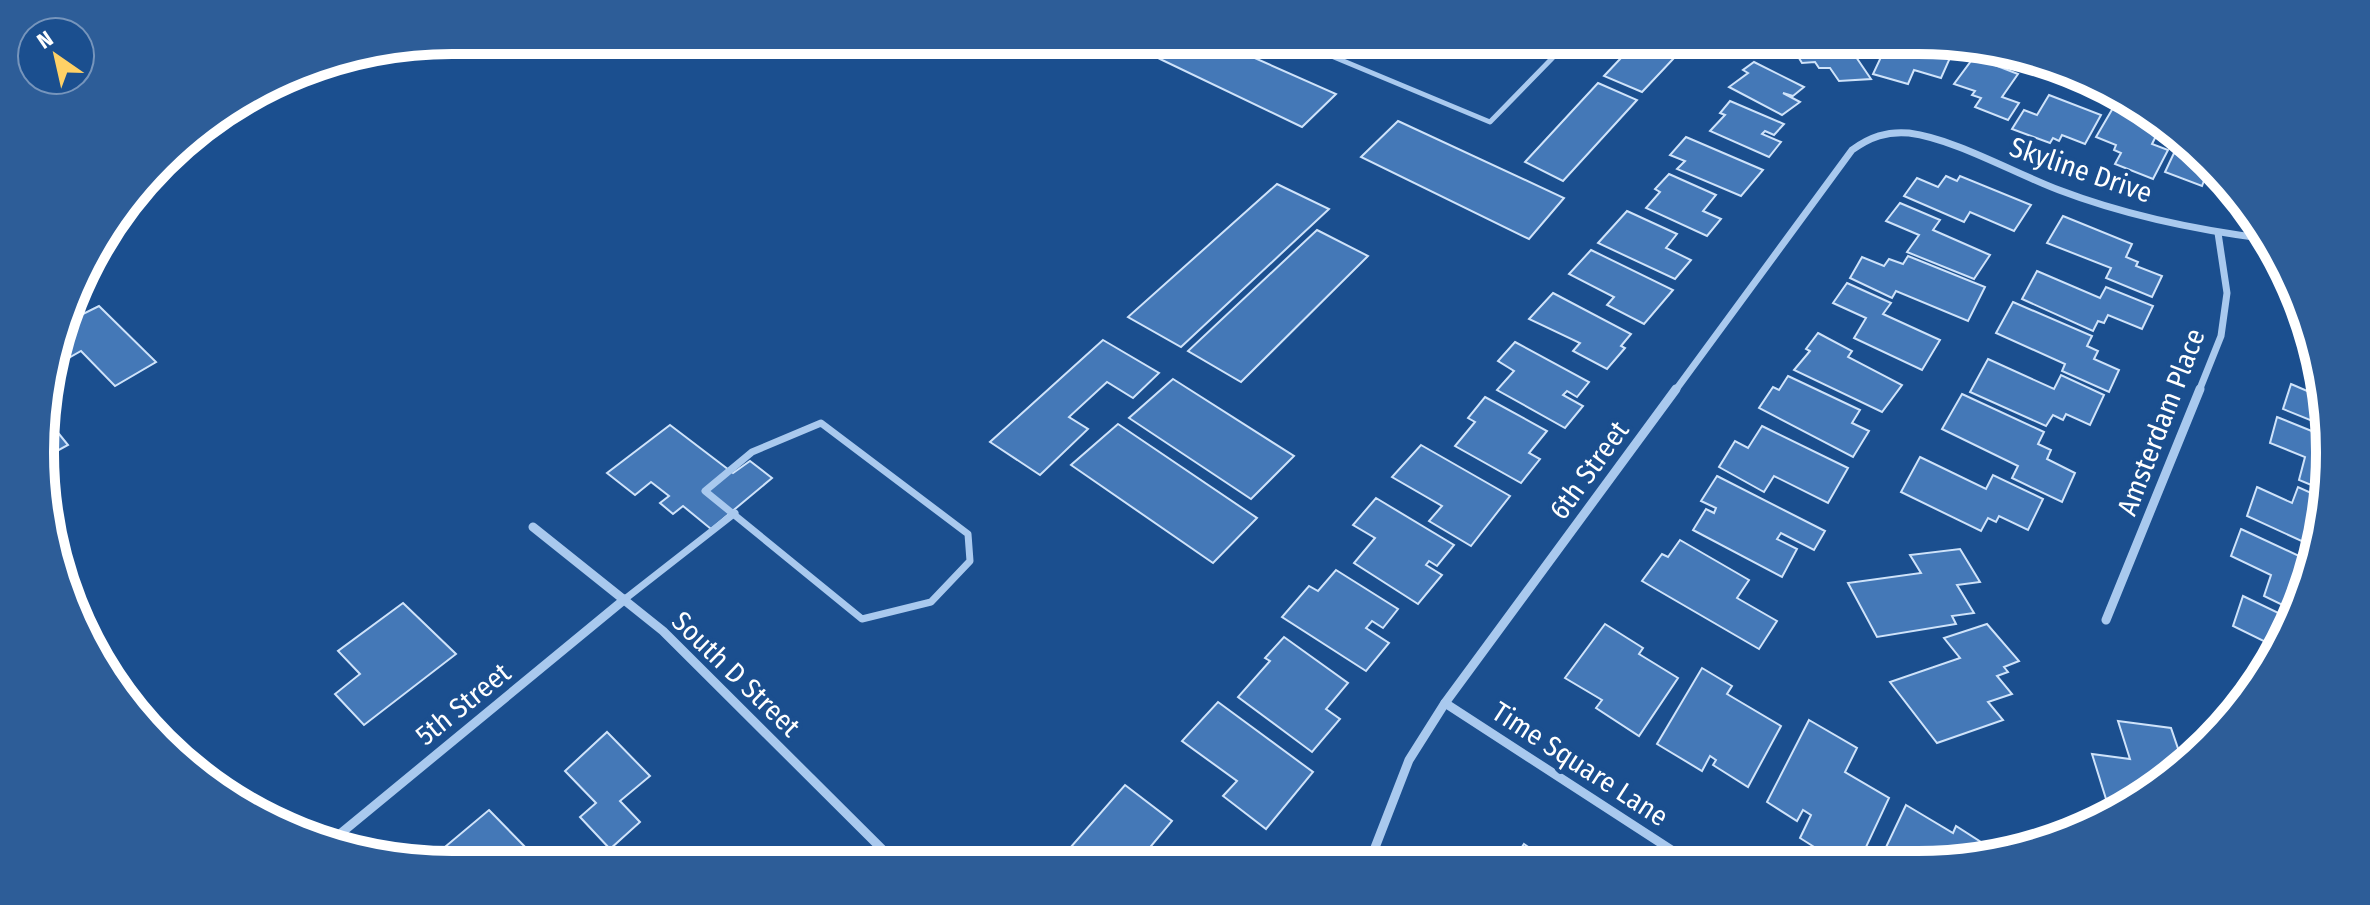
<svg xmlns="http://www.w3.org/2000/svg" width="2370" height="905" viewBox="0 0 2370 905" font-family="'Fira Sans Condensed',sans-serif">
  <rect width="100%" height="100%" fill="#1b4f8f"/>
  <g fill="#4478b7" stroke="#cfe3fa" stroke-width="2">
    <path d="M 1185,40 L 1214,40 L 1336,94 L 1302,127 L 1160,59 Z"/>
    <path d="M 1638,40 L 1691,40 L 1642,92 L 1604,76 Z"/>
    <path d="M 1788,40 L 1832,40 L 1844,58 L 1856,57 L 1871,79 L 1839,81 L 1830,68 L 1819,68 L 1815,62 L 1802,63 Z"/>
    <path d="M 1889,40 L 1930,42 L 1954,49 L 1941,78 L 1914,70 L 1908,84 L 1873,74 Z"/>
    <path d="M 1974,57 L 2018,74 L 2002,97 L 2019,103 L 2008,120 L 1975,107 L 1981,98 L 1972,95 L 1975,91 L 1954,84 Z"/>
    <path d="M 1754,62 L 1804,87 L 1793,96 L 1783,93 L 1800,102 L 1782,115 L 1729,87 L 1748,73 L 1743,70 Z"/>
    <path d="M 1598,83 L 1637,100 L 1563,181 L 1525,162 Z"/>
    <path d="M 2049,95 L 2101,115 L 2085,144 L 2062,135 L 2059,141 L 2053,138 L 2050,143 L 2012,129 L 2024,110 L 2037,115 Z"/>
    <path d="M 1730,101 L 1784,124 L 1774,135 L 1765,131 L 1762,134 L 1781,142 L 1769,157 L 1710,131 L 1725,115 L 1720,113 Z"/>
    <path d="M 2113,108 L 2161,126 L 2152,144 L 2168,150 L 2153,179 L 2115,164 L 2121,153 L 2114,150 L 2116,145 L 2096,137 Z"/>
    <path d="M 1398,121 L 1564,198 L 1529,239 L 1361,157 Z"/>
    <path d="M 1686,137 L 1763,170 L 1741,196 L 1677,169 L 1685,161 L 1670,155 Z"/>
    <path d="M 2192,152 L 2219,183 L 2205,178 L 2202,186 L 2165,172 L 2174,153 L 2189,158 Z"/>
    <path d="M 1669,174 L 1716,195 L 1703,211 L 1721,219 L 1707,236 L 1646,208 L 1660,192 L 1655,189 Z"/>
    <path d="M 1946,176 L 1957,181 L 1960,176 L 2031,205 L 2014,231 L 1970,212 L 1964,222 L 1904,196 L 1917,178 L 1938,187 Z"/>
    <path d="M 1277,184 L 1329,209 L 1181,347 L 1128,317 Z"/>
    <path d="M 1900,203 L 1940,220 L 1933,230 L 1990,255 L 1974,279 L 1907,252 L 1919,235 L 1886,221 Z"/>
    <path d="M 1627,211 L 1677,234 L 1666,248 L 1691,260 L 1675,279 L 1598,243 Z"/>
    <path d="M 2063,216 L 2132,244 L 2126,257 L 2138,262 L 2136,266 L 2162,276 L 2152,297 L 2106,278 L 2111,268 L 2047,243 Z"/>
    <path d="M 1317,230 L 1368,256 L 1241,382 L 1188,351 Z"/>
    <path d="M 1591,250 L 1673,290 L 1644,324 L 1607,305 L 1614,297 L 1569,274 Z"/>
    <path d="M 1908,256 L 1985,287 L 1968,321 L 1896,291 L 1892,298 L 1850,278 L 1862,257 L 1884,266 L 1889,259 L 1903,264 Z"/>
    <path d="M 2037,271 L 2100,298 L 2106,287 L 2153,306 L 2142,329 L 2108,315 L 2104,323 L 2098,321 L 2093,331 L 2022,299 Z"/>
    <path d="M 1847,283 L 1891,303 L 1883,314 L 1940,340 L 1922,370 L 1854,338 L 1866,318 L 1833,303 Z"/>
    <path d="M 1553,293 L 1631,334 L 1621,346 L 1625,348 L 1607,369 L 1573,351 L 1580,343 L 1529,319 Z"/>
    <path d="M 2013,302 L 2092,336 L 2087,346 L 2098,351 L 2094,359 L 2119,370 L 2109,392 L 2062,371 L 2065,364 L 1996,333 Z"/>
    <path d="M 99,306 L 156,362 L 115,386 L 81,351 L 58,364 L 56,362 L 73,310 L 79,316 Z"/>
    <path d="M 1818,333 L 1852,351 L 1848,357 L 1902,385 L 1882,412 L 1794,370 L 1810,351 L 1806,349 Z"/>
    <path d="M 1103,340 L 1159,373 L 1133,398 L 1107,382 L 1069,417 L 1088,429 L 1040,475 L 990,442 Z"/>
    <path d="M 1515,342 L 1589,382 L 1577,397 L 1567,391 L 1563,395 L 1583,406 L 1565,428 L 1497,390 L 1514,371 L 1498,361 Z"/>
    <path d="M 1988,359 L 2054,389 L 2061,375 L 2104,395 L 2090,425 L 2066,414 L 2063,420 L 2053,415 L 2046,426 L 1970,392 Z"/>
    <path d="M 1788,376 L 1860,410 L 1852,423 L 1869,431 L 1853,457 L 1759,408 L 1773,387 L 1779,390 Z"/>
    <path d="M 1173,379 L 1294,456 L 1251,499 L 1129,418 Z"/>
    <path d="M 2291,384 L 2321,397 L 2324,391 L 2327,399 L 2325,426 L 2283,409 Z"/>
    <path d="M 1962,394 L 2044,432 L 2038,444 L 2051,450 L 2047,459 L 2075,473 L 2062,502 L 2012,478 L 2018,466 L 1942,429 Z"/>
    <path d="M 1485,397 L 1547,431 L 1529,453 L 1540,459 L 1521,483 L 1455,446 L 1475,422 L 1468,418 Z"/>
    <path d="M 2277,417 L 2324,436 L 2321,489 L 2299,480 L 2305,457 L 2270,443 Z"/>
    <path d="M 1118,424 L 1257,518 L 1213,563 L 1071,465 Z"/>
    <path d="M 670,425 L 733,473 L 750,461 L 772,478 L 711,529 L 683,506 L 673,514 L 660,503 L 669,496 L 651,482 L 635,495 L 607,473 Z"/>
    <path d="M 1762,426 L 1848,468 L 1828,503 L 1774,476 L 1764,492 L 1719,467 L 1735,441 L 1748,448 Z"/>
    <path d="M 55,429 L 68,445 L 46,457 L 45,435 Z"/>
    <path d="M 1421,445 L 1510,496 L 1471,546 L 1429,521 L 1442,506 L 1392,477 Z"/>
    <path d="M 1920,457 L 1986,489 L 1993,475 L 2043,499 L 2028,530 L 1999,516 L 1996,522 L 1988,518 L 1981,531 L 1901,492 Z"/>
    <path d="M 1717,476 L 1825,531 L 1814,550 L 1781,533 L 1777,539 L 1797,549 L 1782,577 L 1693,530 L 1706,509 L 1714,513 L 1716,508 L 1701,501 Z"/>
    <path d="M 2257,487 L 2292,503 L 2298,487 L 2320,497 L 2317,548 L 2247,516 Z"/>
    <path d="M 1376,498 L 1454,545 L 1437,566 L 1429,561 L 1426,565 L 1442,575 L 1418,604 L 1354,563 L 1375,538 L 1353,525 Z"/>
    <path d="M 2241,529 L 2314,563 L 2293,610 L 2264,596 L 2271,575 L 2231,556 Z"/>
    <path d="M 1680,540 L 1749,580 L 1737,598 L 1777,621 L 1759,649 L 1642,581 L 1662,554 L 1668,557 Z"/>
    <path d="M 1960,549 L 1980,582 L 1957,585 L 1974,613 L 1952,616 L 1956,624 L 1877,637 L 1848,583 L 1921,573 L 1910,555 Z"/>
    <path d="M 1336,570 L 1398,609 L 1383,628 L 1372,621 L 1366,628 L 1389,643 L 1366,671 L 1282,617 L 1309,586 L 1318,591 Z"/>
    <path d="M 2243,596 L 2289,618 L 2267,668 L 2272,645 L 2233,626 Z"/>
    <path d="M 403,603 L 456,654 L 364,725 L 335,694 L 360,674 L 338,651 Z"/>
    <path d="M 1605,624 L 1643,648 L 1639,654 L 1678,678 L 1639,736 L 1596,708 L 1602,700 L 1565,678 Z"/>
    <path d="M 1987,624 L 2019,661 L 2004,667 L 2008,672 L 1997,676 L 2012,694 L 1988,702 L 2003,720 L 1937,743 L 1890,682 L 1960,658 L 1944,638 Z"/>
    <path d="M 1284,637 L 1348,683 L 1326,709 L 1340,719 L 1312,752 L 1238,697 L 1270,661 L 1265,658 Z"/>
    <path d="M 1702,668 L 1732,686 L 1727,694 L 1781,726 L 1748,787 L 1713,765 L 1716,760 L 1710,756 L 1702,771 L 1657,744 Z"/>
    <path d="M 1218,702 L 1313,772 L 1266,829 L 1223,796 L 1237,781 L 1182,741 Z"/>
    <path d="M 1809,720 L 1857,748 L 1845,772 L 1889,798 L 1859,862 L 1838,862 L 1800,838 L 1811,815 L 1803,810 L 1797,821 L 1767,802 Z"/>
    <path d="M 2118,721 L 2171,728 L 2184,766 L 2111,815 L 2092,754 L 2130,759 Z"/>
    <path d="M 607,732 L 650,776 L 620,801 L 640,822 L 610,849 L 580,817 L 596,803 L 565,771 Z"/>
    <path d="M 1125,785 L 1172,821 L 1137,863 L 1056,864 Z"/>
    <path d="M 1906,805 L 1953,833 L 1956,826 L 1998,853 L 1972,861 L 1879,862 Z"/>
    <path d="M 489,810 L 531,853 L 518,865 L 452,865 L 427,862 Z"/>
    <path d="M 1524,844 L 1550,862 L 1512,862 Z"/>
  </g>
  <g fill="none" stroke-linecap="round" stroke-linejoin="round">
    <path stroke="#a9c9ee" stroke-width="5" d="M 1328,40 L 1317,50 L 1490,122 L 1570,40"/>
    <g stroke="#a9c9ee" stroke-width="7">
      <path d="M 821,423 L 968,534 L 970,561 L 931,602 L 862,619 L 705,491 L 752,452 Z"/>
      <path d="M 625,599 L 735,513"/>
    </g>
    <g stroke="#a9c9ee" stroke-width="7">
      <path d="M 107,232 L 110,228"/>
      <path d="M 1675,391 L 1852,150 C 1870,137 1887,131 1909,133 C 1955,139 2014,173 2059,190 C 2127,216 2196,230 2268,239"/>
      <path d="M 2199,391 L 2221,336 L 2227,293 L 2218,233"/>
    </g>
    <g stroke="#a9c9ee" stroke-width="9">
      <path d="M 533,527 L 663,631 L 897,864"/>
      <path d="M 2106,620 L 2200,389"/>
      <path d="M 1445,703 L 1690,862"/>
      <path d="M 329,843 L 625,599"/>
      <path d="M 1369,863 L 1409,760 L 1445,703 L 1676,389"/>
    </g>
  </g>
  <g text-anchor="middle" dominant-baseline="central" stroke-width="8" stroke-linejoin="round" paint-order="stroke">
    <g font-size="28" fill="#fff" stroke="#1b4f8f">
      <text transform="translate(2081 170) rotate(19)">Skyline Drive</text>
      <text transform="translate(2161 422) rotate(-69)">Amsterdam Place</text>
      <text transform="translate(1589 470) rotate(-54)">6th Street</text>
      <text transform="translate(736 674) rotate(44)">South D Street</text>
      <text transform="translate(463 704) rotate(-39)">5th Street</text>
      <text transform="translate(1580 764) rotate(33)">Time Square Lane</text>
    </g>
  </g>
  <path d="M0 0H2370V905H0ZM452 54H1918A398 398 0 0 1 2316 452V453A398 398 0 0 1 1918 851H452A398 398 0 0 1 54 453V452A398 398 0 0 1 452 54Z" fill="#2d5d98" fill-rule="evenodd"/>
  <path fill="none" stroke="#fff" stroke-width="10" d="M452 54H1918A398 398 0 0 1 2316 452V453A398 398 0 0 1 1918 851H452A398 398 0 0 1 54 453V452A398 398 0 0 1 452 54Z"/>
  <g transform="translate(56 56) rotate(326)"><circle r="38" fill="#1b4f8f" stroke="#7695bc" stroke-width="2"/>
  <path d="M0-6L14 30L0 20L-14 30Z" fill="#ffd166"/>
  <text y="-12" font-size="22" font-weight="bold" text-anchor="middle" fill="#ffffff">N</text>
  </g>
</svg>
